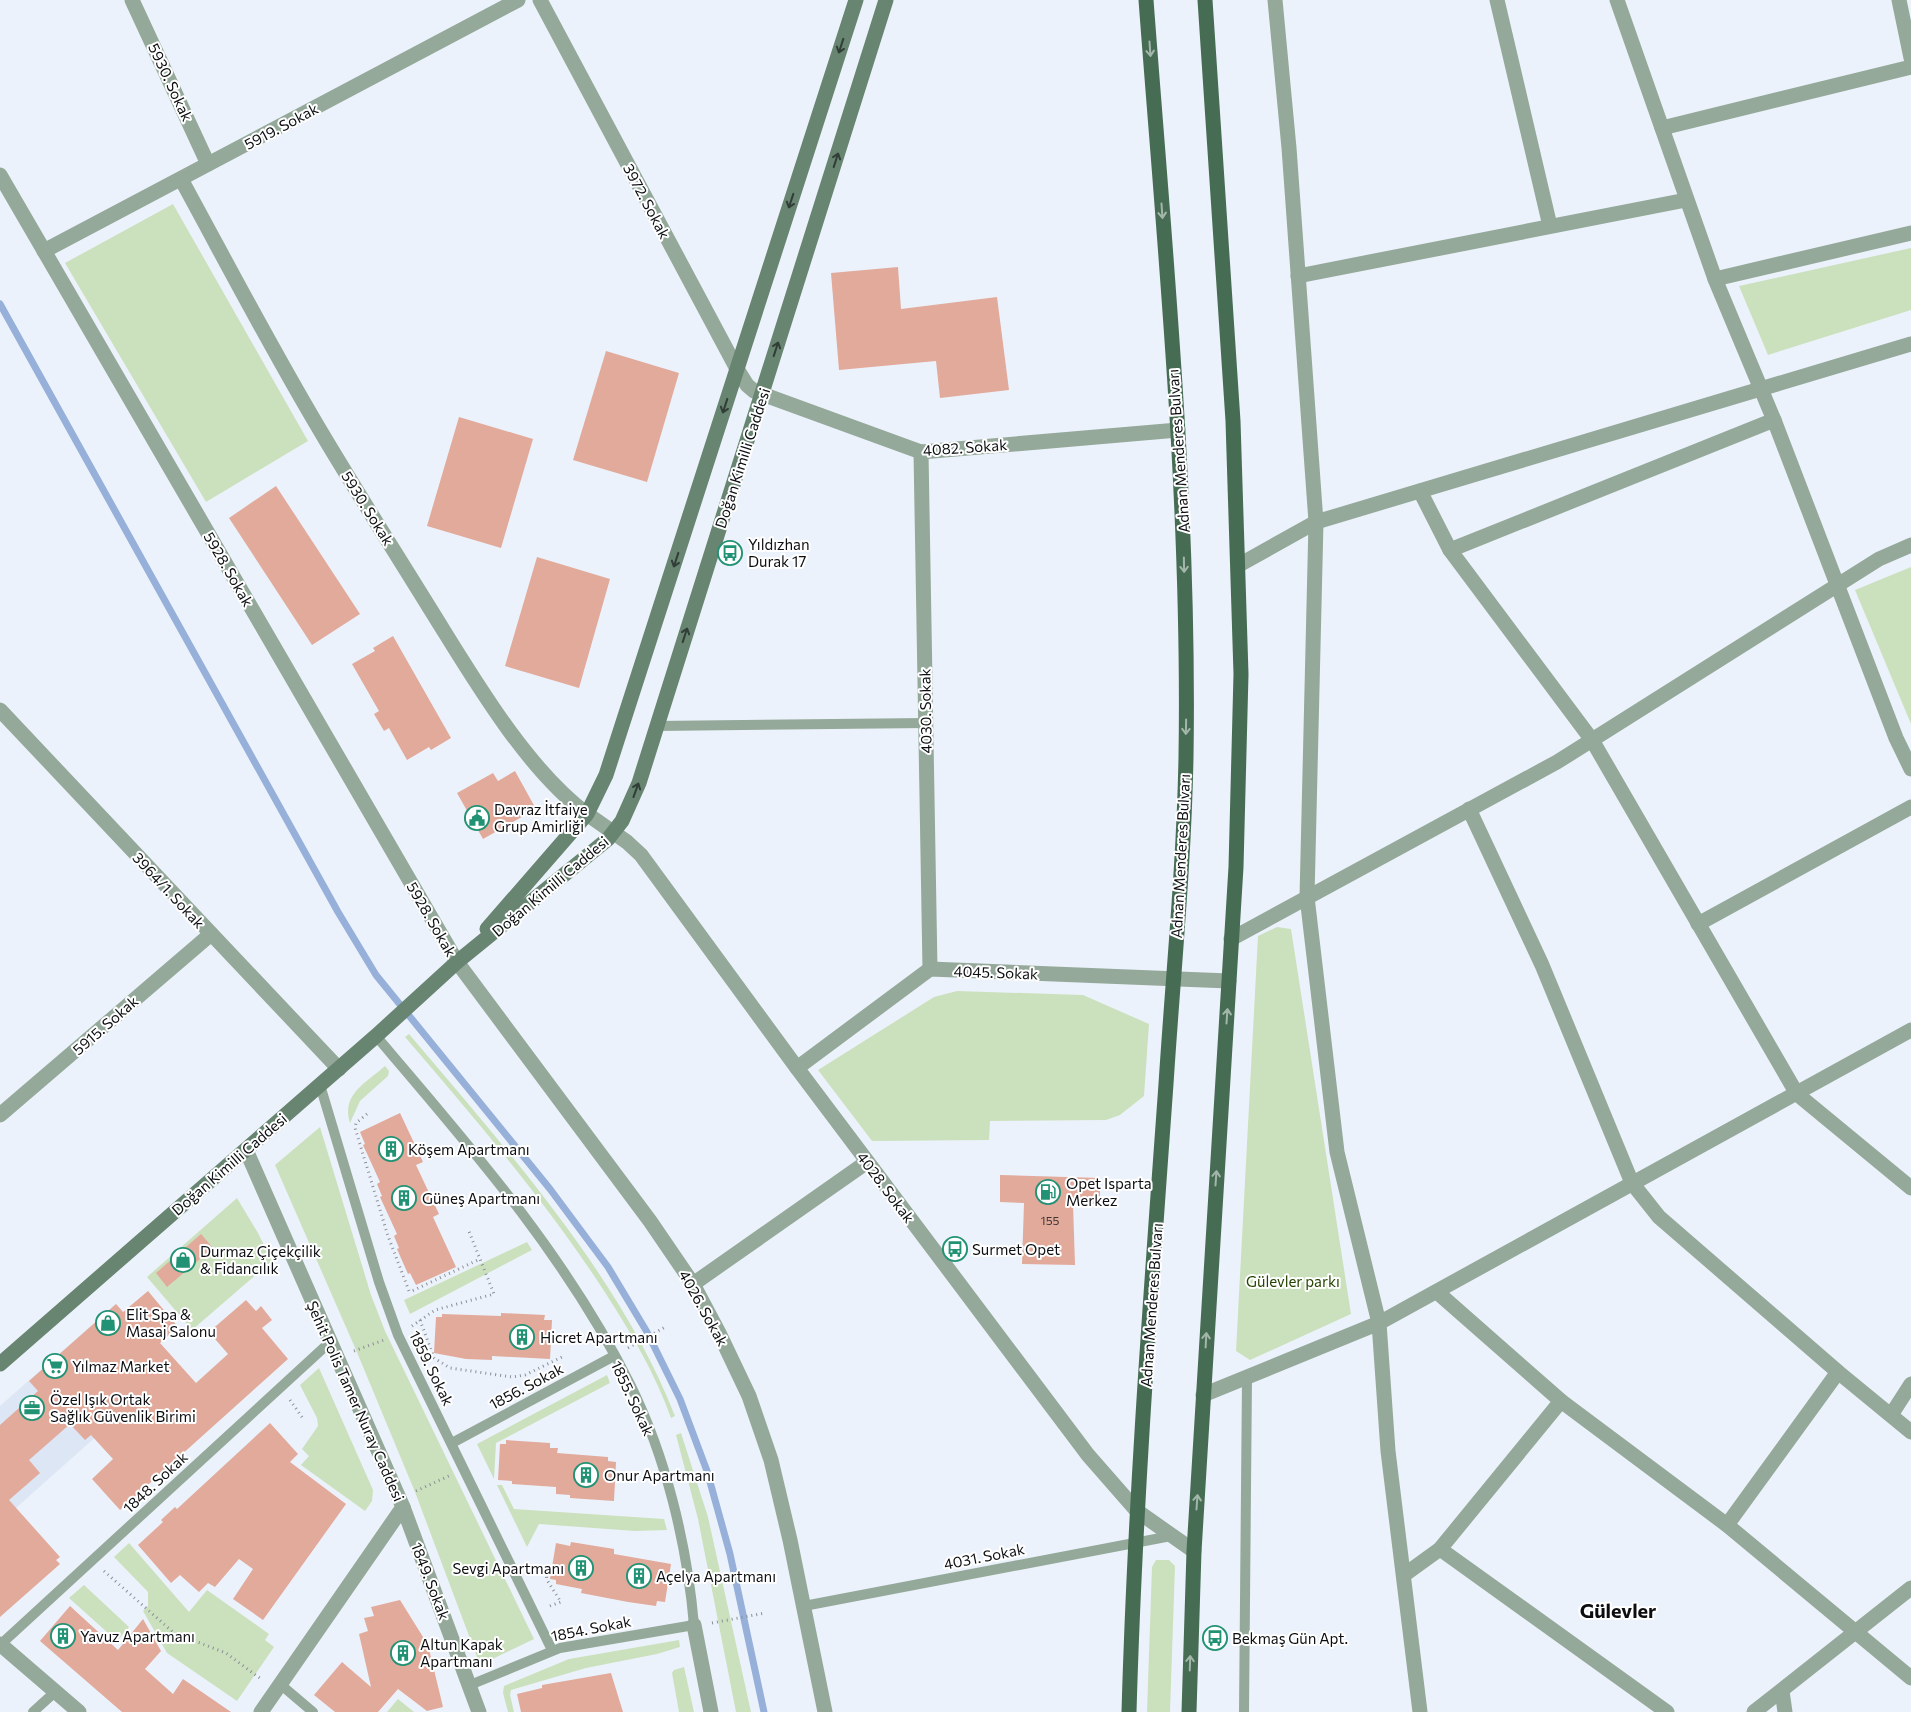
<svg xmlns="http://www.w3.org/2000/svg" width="1911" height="1712" viewBox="0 0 1911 1712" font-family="Commissioner,sans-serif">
  <rect width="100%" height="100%" fill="#ecf2fb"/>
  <path fill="#dce6f4" d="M 116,1304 L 172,1369 L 0,1522 L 0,1406 Z"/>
  <g fill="#cbe1bd">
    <path d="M 173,204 L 308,441 L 206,502 L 65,263 Z"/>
    <path d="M 1911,248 L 1911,310 L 1768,355 L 1739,286 Z"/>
    <path d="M 1911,567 L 1911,724 L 1855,590 Z"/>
    <path d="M 1277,927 L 1291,929 L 1351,1314 L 1250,1360 L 1236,1351 L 1258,936 Z"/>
    <path d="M 957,991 L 1083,995 L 1149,1024 L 1144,1096 L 1120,1115 L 1106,1120 L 990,1121 L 989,1140 L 872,1141 L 818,1070 L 934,997 Z"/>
    <path d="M 409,1034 C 506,1149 620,1275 675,1416 L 671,1418 C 655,1373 631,1333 606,1294 C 547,1202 476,1120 405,1037 Z"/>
    <path d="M 385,1066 L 389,1071 L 388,1076 L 360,1101 L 350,1123 C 341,1094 366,1083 385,1066 Z"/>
    <path d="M 320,1127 L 371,1295 L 385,1331 L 534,1639 L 480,1665 L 415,1492 L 356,1350 L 275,1165 Z"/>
    <path d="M 237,1198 L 258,1233 L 272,1261 L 192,1330 L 147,1277 Z"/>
    <path d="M 527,1242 L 532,1250 L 410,1314 L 404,1300 Z"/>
    <path d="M 319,1368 L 373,1490 L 372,1501 L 365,1511 L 301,1465 L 309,1456 L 302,1449 L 318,1426 L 317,1418 L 300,1385 Z"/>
    <path d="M 607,1375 L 610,1383 L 496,1443 L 494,1479 L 477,1444 Z"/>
    <path d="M 681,1433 L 708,1517 L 751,1712 L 736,1712 L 698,1519 L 676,1435 Z"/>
    <path d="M 497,1485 L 502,1485 L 514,1509 L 664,1519 L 667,1530 L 635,1531 L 539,1524 L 527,1547 Z"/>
    <path d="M 129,1543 L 189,1612 L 207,1590 L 269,1634 L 265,1640 L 274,1647 L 237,1701 L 167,1653 L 143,1611 L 148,1606 L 148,1592 L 114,1557 Z"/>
    <path d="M 1156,1560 L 1169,1560 L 1175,1566 L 1170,1712 L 1147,1712 L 1152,1567 Z"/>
    <path d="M 84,1585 L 129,1627 L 117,1641 L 69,1598 Z"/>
    <path d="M 679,1640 L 680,1647 L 657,1654 L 586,1668 L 511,1690 L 510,1695 L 514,1712 L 508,1712 L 503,1693 L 504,1686 L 569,1659 Z"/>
    <path d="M 684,1667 L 694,1712 L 679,1712 L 672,1673 L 674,1670 Z"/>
    <path d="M 398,1699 L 414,1712 L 387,1712 Z"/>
  </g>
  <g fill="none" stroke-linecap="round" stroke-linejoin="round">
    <path stroke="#96b0da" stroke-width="7" d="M 0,304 L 338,912 L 376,975 L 550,1189 L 608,1267 L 647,1332 L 680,1399 L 707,1471 L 730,1554 L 764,1712"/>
  </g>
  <g fill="#e1aa9b">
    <path d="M 898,267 L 901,309 L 997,297 L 1009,390 L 940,398 L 936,361 L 839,370 L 831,273 Z"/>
    <path d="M 606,351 L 679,373 L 647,482 L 573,460 Z"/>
    <path d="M 459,417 L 533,439 L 501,548 L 427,526 Z"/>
    <path d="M 276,486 L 360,614 L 312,645 L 229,518 Z"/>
    <path d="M 537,557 L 610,579 L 579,688 L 505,666 Z"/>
    <path d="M 393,636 L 451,738 L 431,750 L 429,747 L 407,760 L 389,728 L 384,731 L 374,714 L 379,711 L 352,664 L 375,651 L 373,648 Z"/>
    <path d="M 515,771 L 536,809 L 483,839 L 457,793 L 493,773 L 498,781 Z"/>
    <path d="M 400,1113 L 423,1162 L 416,1165 L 439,1214 L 433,1217 L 456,1267 L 416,1285 L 410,1273 L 408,1274 L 397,1249 L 399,1248 L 394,1236 L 397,1234 L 380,1197 L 382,1196 L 377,1184 L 380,1182 L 363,1145 L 365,1144 L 360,1132 Z"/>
    <path d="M 1000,1175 L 1100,1178 L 1100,1204 L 1073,1204 L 1075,1265 L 1022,1264 L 1024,1203 L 1000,1202 Z"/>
    <path d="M 201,1234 L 213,1248 L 167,1287 L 156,1273 Z"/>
    <path d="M 148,1291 L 178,1327 L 160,1343 L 196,1383 L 228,1354 L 209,1332 L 246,1300 L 256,1311 L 261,1306 L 272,1320 L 262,1328 L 288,1359 L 120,1510 L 92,1479 L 113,1459 L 91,1435 L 85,1440 L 70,1424 L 29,1460 L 40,1473 L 9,1500 L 60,1557 L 56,1560 L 60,1564 L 0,1617 L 0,1425 L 38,1391 L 29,1381 L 116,1304 L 123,1312 Z"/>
    <path d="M 501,1313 L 545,1315 L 544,1320 L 552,1320 L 550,1359 L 492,1356 L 492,1360 L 466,1359 L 434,1353 L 436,1317 L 442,1317 L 442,1314 L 501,1316 Z"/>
    <path d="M 270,1423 L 298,1454 L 290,1462 L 346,1504 L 263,1620 L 233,1599 L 253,1569 L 239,1559 L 215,1587 L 208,1583 L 199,1592 L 180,1575 L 171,1583 L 138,1545 L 163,1522 L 161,1520 L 175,1507 L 177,1509 Z"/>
    <path d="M 506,1440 L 550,1443 L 550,1448 L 558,1448 L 557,1453 L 608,1457 L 608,1461 L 616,1462 L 614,1501 L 570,1498 L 570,1495 L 556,1494 L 556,1487 L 512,1484 L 512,1481 L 498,1480 L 500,1444 L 506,1444 Z"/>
    <path d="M 571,1542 L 614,1549 L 614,1554 L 671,1564 L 665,1602 L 657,1601 L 656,1606 L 628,1602 L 581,1593 L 582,1589 L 556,1584 L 556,1580 L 550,1579 L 556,1543 L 570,1546 Z"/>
    <path d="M 400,1600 L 428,1645 L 443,1707 L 427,1711 L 398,1689 L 378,1712 L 335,1712 L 314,1695 L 342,1662 L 371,1687 L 359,1634 L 368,1631 L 364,1618 L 374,1616 L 371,1607 Z"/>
    <path d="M 70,1606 L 118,1650 L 143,1619 L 161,1651 L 145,1669 L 173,1694 L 183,1679 L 231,1712 L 122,1712 L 40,1641 Z"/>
    <path d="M 611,1673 L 623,1712 L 521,1712 L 517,1694 L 542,1688 L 542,1685 Z"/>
  </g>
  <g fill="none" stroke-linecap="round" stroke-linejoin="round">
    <g stroke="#8b8f96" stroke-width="3" stroke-dasharray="1 4" stroke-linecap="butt">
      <path d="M 367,1114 L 356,1123 L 355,1128 L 388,1236 L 409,1291 L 412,1291 L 480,1259"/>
      <path d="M 420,1320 L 434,1358 L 450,1368 L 512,1377 L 525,1375 L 562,1357"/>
      <path d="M 412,1326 L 435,1310 L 494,1294 L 468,1229"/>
      <path d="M 628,1348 L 667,1326"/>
      <path d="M 354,1351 L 384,1340"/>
      <path d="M 290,1400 L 304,1420"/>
      <path d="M 416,1491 L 451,1475"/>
      <path d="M 545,1567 L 547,1580 L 561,1602 L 547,1607"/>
      <path d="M 104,1571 L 174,1633 L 226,1653 L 261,1679"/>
      <path d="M 712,1623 L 765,1613"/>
    </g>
    <g stroke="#94a99a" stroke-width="10">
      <path d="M 656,726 L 926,723"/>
      <path d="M 376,1036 C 469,1145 565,1254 630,1384 C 666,1457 687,1544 694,1625 L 560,1648 L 470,1685"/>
      <path d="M 320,1085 L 379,1282 L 398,1335 L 552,1650"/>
      <path d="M 452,1443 L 614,1356"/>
      <path d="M 804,1606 L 1171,1536"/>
      <path d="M 0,1645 L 330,1342"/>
      <path d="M 280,1684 L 313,1712"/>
      <path d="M 33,1712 L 55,1692"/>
      <path d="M 1244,1712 L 1247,1377"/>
    </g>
    <g stroke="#94a99a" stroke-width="15">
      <path d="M 132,0 L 208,164"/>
      <path d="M 540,0 L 737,369 L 747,385 L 754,391 L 921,452 L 1178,430"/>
      <path d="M 1275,0 L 1289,148 L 1316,522 L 1307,897 L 1337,1152 L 1379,1323 L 1388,1451 L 1420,1712"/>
      <path d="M 1497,0 L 1550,226"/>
      <path d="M 1617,0 L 1715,279 L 1774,420 L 1896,738 L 1911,769"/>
      <path d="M 1899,0 L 1911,58"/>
      <path d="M 1662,128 L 1911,67"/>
      <path d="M 0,175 L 457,962 L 650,1221 L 693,1284 L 719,1333 L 749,1396 L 771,1460 L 790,1540 L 825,1712"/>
      <path d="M 181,179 C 229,267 275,356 327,442 C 360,497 395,552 429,607 C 471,674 524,767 587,814"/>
      <path d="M 44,251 L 518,0"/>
      <path d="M 1298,276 L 1686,200"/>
      <path d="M 1715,279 L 1911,233"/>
      <path d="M 921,452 L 930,969"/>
      <path d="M 1420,491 L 1450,550 L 1592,740 L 1797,1094 L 1911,1188"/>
      <path d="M 1450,550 L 1774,420"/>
      <path d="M 1239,565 L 1316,522 L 1911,344"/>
      <path d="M 0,710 L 339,1069"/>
      <path d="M 1469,809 L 1542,965 L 1632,1183 L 1659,1217 L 1838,1372 L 1911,1432"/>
      <path d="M 1698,924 L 1911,807"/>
      <path d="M 1231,939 L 1557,762 L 1879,559 L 1911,545"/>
      <path d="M 797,1068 L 930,969 L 1229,981"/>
      <path d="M 0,1115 L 211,934"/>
      <path d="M 246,1150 L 403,1507 L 261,1712"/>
      <path d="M 693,1284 L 867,1162"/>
      <path d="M 1203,1395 L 1379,1323 L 1911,1030"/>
      <path d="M 1561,1401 L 1727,1525 L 1911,1678"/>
      <path d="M 1891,1415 L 1911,1384"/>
      <path d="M 403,1507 L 479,1712"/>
      <path d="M 1727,1525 L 1838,1372"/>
      <path d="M 1440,1549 L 1667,1712"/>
      <path d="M 1404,1575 L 1440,1549 L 1561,1401 L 1437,1292"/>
      <path d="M 694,1625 L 711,1712"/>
      <path d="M 0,1644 L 79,1712"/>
      <path d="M 1782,1691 L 1785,1712"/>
      <path d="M 1754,1712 L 1911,1588"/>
    </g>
    <path stroke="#94a99a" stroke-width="15" d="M 587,814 L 627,842 L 641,855 L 797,1068 L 1088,1455 L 1137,1511 L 1194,1551"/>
    <g stroke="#688571" stroke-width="15">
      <path d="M 487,929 L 587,814 L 606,775 L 856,0"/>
      <path d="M 0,1364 L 376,1036 L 457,962 L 608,839 L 622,821 L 639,783 L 886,0"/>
    </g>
    <g stroke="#476c54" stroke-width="15">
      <path d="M 1129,1712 C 1135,1502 1151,1293 1166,1084 C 1173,975 1184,866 1186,757 C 1190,504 1165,252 1146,0"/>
      <path d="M 1189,1712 L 1194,1551 L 1236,867 L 1241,674 L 1233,421 L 1205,0"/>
    </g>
  </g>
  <defs><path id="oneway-shaft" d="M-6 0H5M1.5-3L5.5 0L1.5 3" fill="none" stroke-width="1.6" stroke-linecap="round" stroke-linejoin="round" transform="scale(1.25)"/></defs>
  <g stroke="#313e37">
    <use href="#oneway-shaft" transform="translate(841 46) rotate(108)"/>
    <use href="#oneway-shaft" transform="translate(836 160) rotate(-72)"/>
    <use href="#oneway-shaft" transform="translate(791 201) rotate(108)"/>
    <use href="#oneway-shaft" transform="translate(776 349) rotate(-72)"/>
    <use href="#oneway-shaft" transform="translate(725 406) rotate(108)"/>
    <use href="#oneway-shaft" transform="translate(676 560) rotate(108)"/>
    <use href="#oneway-shaft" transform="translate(685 635) rotate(-72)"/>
    <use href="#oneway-shaft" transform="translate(636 790) rotate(-70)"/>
  </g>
  <g stroke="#a3b6aa">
    <use href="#oneway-shaft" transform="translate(1150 49) rotate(86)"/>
    <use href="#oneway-shaft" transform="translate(1162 211) rotate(86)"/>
    <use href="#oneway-shaft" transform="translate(1184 565) rotate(89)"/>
    <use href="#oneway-shaft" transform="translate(1186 727) rotate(91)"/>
    <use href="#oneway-shaft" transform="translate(1227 1016) rotate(-86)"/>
    <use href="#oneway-shaft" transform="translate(1216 1178) rotate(-86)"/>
    <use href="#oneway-shaft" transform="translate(1206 1340) rotate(-87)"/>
    <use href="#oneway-shaft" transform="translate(1197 1502) rotate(-86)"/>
    <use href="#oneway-shaft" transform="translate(1190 1663) rotate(-88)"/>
  </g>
  <defs>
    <symbol id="bus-ring" viewBox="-11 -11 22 22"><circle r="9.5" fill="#fff" stroke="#219274" stroke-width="1.5"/><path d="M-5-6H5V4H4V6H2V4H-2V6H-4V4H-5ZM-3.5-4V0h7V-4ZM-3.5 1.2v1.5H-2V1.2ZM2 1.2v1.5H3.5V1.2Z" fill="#219274"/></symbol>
    <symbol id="civic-ring" viewBox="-11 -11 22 22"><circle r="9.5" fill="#fff" stroke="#219274" stroke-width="1.5"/><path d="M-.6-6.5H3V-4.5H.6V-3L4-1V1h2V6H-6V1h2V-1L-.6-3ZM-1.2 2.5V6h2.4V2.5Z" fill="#219274"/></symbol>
    <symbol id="building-ring" viewBox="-11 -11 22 22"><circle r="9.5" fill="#fff" stroke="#219274" stroke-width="1.5"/><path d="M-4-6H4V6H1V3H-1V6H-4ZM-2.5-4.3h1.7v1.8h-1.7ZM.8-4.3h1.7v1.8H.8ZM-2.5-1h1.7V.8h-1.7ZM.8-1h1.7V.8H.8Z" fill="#219274"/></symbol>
    <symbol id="fuel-ring" viewBox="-11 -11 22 22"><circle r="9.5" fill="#fff" stroke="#219274" stroke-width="1.5"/><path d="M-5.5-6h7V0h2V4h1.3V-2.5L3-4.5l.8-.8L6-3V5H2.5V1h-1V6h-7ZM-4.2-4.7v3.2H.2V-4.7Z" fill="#219274"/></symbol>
    <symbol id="shop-ring" viewBox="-11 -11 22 22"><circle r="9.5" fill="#fff" stroke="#219274" stroke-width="1.5"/><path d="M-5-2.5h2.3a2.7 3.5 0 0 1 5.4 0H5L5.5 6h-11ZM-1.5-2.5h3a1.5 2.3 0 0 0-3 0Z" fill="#219274"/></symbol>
    <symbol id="supermarket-ring" viewBox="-11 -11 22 22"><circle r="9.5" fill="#fff" stroke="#219274" stroke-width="1.5"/><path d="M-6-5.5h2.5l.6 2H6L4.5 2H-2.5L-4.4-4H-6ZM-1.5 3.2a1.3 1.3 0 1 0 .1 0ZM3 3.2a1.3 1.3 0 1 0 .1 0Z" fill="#219274"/></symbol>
    <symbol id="office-ring" viewBox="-11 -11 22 22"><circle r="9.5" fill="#fff" stroke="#219274" stroke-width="1.5"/><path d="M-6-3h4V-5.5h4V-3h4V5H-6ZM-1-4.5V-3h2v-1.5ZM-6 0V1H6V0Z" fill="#219274"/></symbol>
  </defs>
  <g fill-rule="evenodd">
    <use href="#bus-ring" x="716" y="539" width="28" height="28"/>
    <use href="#civic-ring" x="463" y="804" width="28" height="28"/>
    <use href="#building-ring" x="377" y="1135" width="28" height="28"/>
    <use href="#fuel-ring" x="1034" y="1178" width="28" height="28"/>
    <use href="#building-ring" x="390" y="1184" width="28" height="28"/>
    <use href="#bus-ring" x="941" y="1235" width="28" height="28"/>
    <use href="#shop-ring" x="169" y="1246" width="28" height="28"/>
    <use href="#shop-ring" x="94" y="1309" width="28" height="28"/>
    <use href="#building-ring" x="508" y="1323" width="28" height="28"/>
    <use href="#supermarket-ring" x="41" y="1352" width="28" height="28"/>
    <use href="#office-ring" x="18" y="1394" width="28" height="28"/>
    <use href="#building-ring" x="572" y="1461" width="28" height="28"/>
    <use href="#building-ring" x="567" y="1554" width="28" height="28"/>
    <use href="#building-ring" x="625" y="1562" width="28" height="28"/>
    <use href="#building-ring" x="49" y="1622" width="28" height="28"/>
    <use href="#bus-ring" x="1201" y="1624" width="28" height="28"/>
    <use href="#building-ring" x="389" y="1639" width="28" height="28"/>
  </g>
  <g text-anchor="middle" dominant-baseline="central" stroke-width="4" stroke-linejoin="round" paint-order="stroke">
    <g font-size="12" fill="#413534">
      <text x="1050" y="1220">155</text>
    </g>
    <g font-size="15" fill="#0c0e11" stroke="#fff">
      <text transform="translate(171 82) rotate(65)">5930. Sokak</text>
      <text transform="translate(281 126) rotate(-28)">5919. Sokak</text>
      <text transform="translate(647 201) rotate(62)">3972. Sokak</text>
      <text transform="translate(965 447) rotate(-4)">4082. Sokak</text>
      <text transform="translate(1178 451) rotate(-94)">Adnan Menderes Bulvarı</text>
      <text transform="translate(742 458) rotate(-72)">Doğan Kimilli Caddesi</text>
      <text transform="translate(368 508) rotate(58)">5930. Sokak</text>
      <text transform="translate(229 569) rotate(60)">5928. Sokak</text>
      <text transform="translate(925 711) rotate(-91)">4030. Sokak</text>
      <text transform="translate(1180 856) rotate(-87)">Adnan Menderes Bulvarı</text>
      <text transform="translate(550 886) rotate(-40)">Doğan Kimilli Caddesi</text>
      <text transform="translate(169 890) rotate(47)">3964/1. Sokak</text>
      <text transform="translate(432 919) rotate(60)">5928. Sokak</text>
      <text transform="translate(996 972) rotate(2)">4045. Sokak</text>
      <text transform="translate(105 1025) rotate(-41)">5915. Sokak</text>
      <text transform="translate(229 1164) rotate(-41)">Doğan Kimilli Caddesi</text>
      <text transform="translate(886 1187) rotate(53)">4028. Sokak</text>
      <text transform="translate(1151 1305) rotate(-86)">Adnan Menderes Bulvarı</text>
      <text transform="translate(704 1308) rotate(61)">4026. Sokak</text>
      <text transform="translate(432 1368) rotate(64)">1859. Sokak</text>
      <text transform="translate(526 1386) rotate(-28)">1856. Sokak</text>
      <text transform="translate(633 1398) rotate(65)">1855. Sokak</text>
      <text transform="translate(356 1401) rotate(66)">Şehit Polis Tamer Nuray Caddesi</text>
      <text transform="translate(155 1482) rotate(-43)">1848. Sokak</text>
      <text transform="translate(984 1556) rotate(-11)">4031. Sokak</text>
      <text transform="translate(431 1581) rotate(69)">1849. Sokak</text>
      <text transform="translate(591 1628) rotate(-11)">1854. Sokak</text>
    </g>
    <g font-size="15" fill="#0c0e11" stroke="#fff" text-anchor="start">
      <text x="748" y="544">Yıldızhan<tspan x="748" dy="17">Durak 17</tspan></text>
      <text x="494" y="809">Davraz İtfaiye<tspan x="494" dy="17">Grup Amirliği</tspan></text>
      <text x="408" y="1149">Köşem Apartmanı</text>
      <text x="1066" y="1183">Opet Isparta<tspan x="1066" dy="17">Merkez</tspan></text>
      <text x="422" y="1198">Güneş Apartmanı</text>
      <text x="972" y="1249">Surmet Opet</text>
      <text x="200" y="1251">Durmaz Çiçekçilik<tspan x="200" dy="17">&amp; Fidancılık</tspan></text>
      <text x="126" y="1314">Elit Spa &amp;<tspan x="126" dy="17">Masaj Salonu</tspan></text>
      <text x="540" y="1337">Hicret Apartmanı</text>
      <text x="72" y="1366">Yılmaz Market</text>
      <text x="50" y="1399">Özel Işık Ortak<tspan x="50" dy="17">Sağlık Güvenlik Birimi</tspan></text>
      <text x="604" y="1475">Onur Apartmanı</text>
      <text x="564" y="1568" text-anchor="end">Sevgi Apartmanı</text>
      <text x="656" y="1576">Açelya Apartmanı</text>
      <text x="80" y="1636">Yavuz Apartmanı</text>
      <text x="1232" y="1638">Bekmaş Gün Apt.</text>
      <text x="420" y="1644">Altun Kapak<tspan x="420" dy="17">Apartmanı</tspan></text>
    </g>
    <g font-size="15" fill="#244300" stroke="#fff">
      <text x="1293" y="1281">Gülevler parkı</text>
    </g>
    <g font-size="20" font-weight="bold" fill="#0c0e11" stroke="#fff">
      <text x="1618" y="1610">Gülevler</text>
    </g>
  </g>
</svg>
